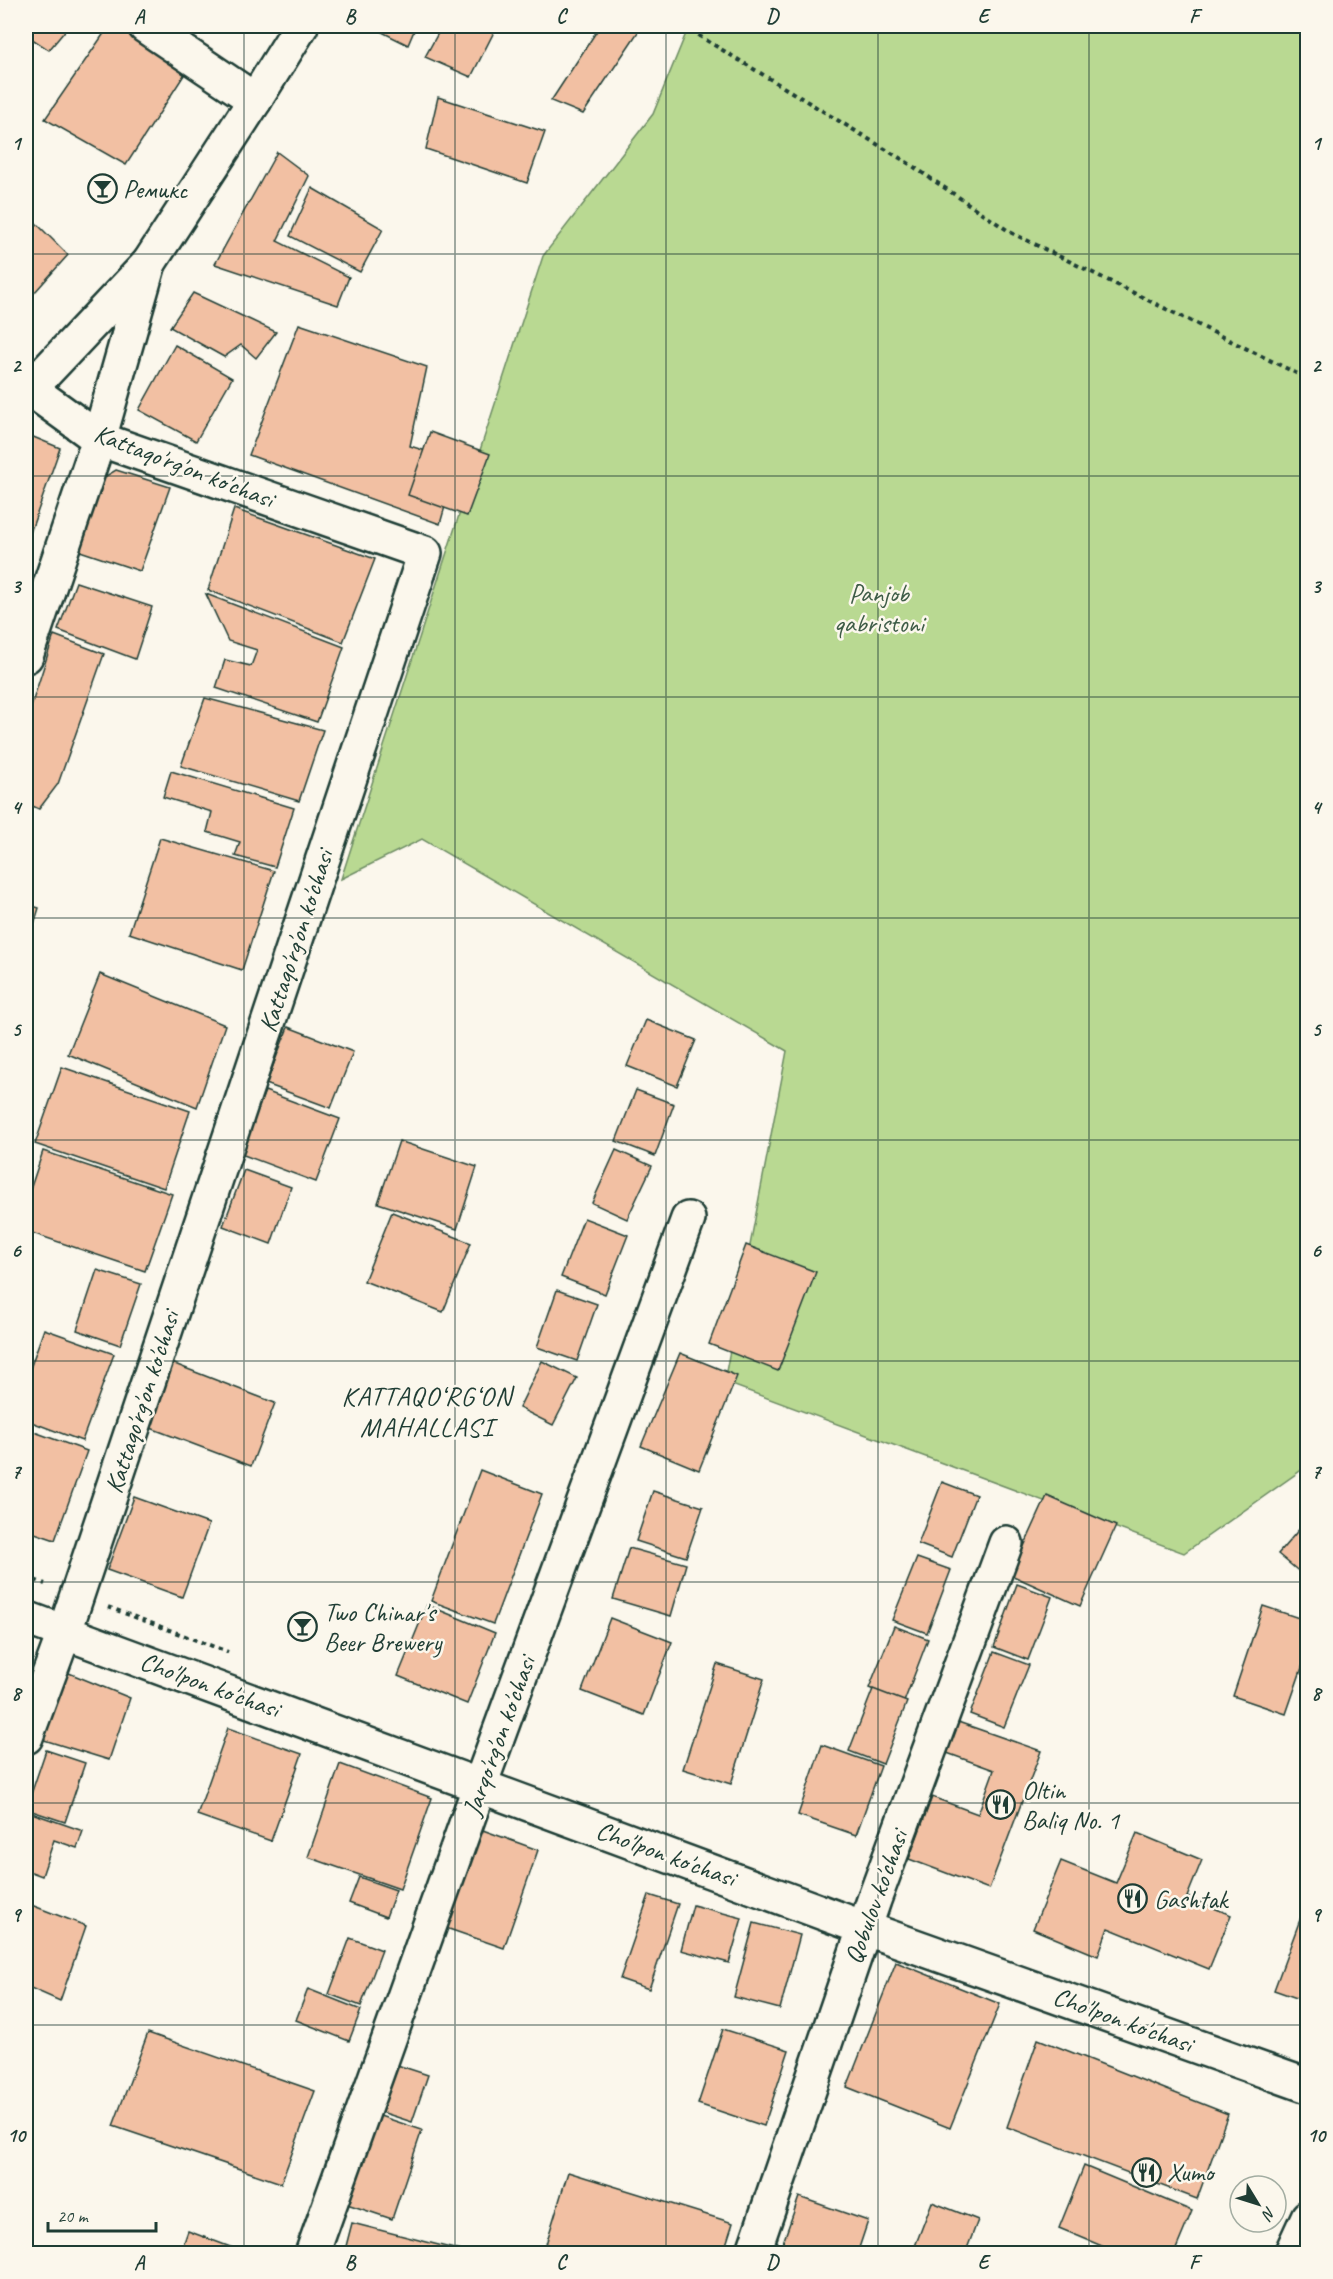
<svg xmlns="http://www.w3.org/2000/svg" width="1333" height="2279" viewBox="0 0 1333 2279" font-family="Caveat,sans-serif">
  <rect width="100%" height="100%" fill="#fbf7ec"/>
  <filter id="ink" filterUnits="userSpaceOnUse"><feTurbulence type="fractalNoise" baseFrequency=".0167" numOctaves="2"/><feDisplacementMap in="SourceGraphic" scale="12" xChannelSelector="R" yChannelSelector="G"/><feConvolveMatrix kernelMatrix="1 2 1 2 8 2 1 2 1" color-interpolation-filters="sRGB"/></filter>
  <g filter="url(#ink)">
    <path fill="#b9d992" stroke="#6c8b63" stroke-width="1.5" d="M 689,26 L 1307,26 L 1307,1466 L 1184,1553 L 724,1382 L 787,1051 L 422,839 L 341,879 L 543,256 L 653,114 Z"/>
    <g fill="#f2c0a3" stroke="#1f3d34" stroke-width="1.5">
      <path d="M 26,26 L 69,26 L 49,50 L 26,35 Z"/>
      <path d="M 109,26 L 117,26 L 186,72 L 126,165 L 45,119 Z"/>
      <path d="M 370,26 L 416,26 L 408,45 Z"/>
      <path d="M 442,26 L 497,26 L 471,77 L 425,57 Z"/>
      <path d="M 600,26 L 642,26 L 583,114 L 551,101 Z"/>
      <path d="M 438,97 L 545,132 L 527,183 L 426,149 Z"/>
      <path d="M 277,152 L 309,176 L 277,241 L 349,277 L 338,305 L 215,264 Z"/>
      <path d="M 312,188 L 383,229 L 360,272 L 290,236 Z"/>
      <path d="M 26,213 L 68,255 L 26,302 Z"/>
      <path d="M 193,293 L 276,332 L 256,358 L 241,345 L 224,357 L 170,327 Z"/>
      <path d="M 299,324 L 427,367 L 410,446 L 458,461 L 440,524 L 249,455 Z"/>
      <path d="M 175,345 L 232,378 L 196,441 L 139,410 Z"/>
      <path d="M 430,432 L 490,454 L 467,516 L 408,495 Z"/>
      <path d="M 26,434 L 60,448 L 29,536 L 26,534 Z"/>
      <path d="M 116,470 L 170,487 L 140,571 L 77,550 L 96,482 Z"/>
      <path d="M 234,509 L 375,559 L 343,642 L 208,590 Z"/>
      <path d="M 76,582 L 152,607 L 135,659 L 58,630 Z"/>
      <path d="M 206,594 L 344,647 L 317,722 L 216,688 L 225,660 L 251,666 L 257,650 L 228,641 Z"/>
      <path d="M 54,635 L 104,654 L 58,784 L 39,809 L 26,803 L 26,722 Z"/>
      <path d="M 205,698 L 323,730 L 299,801 L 181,766 Z"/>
      <path d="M 171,771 L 294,808 L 275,867 L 235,856 L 240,842 L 207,832 L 212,812 L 163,797 Z"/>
      <path d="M 160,838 L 274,871 L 242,970 L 129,933 Z"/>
      <path d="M 26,904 L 39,908 L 26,950 Z"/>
      <path d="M 100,974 L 225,1025 L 197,1107 L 68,1054 Z"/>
      <path d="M 646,1020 L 696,1040 L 677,1086 L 627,1066 Z"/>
      <path d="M 288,1027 L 353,1052 L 331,1108 L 266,1084 Z"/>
      <path d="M 62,1067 L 190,1111 L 164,1188 L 35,1144 Z"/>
      <path d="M 636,1090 L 674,1104 L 655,1156 L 616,1141 Z"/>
      <path d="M 265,1091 L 340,1119 L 316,1182 L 241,1154 Z"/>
      <path d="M 399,1141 L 477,1167 L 457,1229 L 378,1203 Z"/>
      <path d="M 616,1150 L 652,1166 L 627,1219 L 592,1203 Z"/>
      <path d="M 43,1151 L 172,1194 L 145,1271 L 26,1231 L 26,1202 Z"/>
      <path d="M 244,1170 L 291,1187 L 271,1244 L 223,1226 Z"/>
      <path d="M 392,1212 L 471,1243 L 443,1312 L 364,1281 Z"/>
      <path d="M 584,1218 L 628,1235 L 605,1294 L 561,1277 Z"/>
      <path d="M 746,1245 L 816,1272 L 778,1371 L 709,1344 Z"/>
      <path d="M 97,1270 L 141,1284 L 120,1345 L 77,1330 Z"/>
      <path d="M 557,1290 L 597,1304 L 577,1361 L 537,1347 Z"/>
      <path d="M 44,1329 L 114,1354 L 82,1441 L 26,1420 L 26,1380 Z"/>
      <path d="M 680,1353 L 737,1376 L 699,1470 L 641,1446 Z"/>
      <path d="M 542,1361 L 577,1378 L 553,1425 L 519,1408 Z"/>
      <path d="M 172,1363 L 275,1403 L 251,1466 L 148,1427 Z"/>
      <path d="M 26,1429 L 87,1451 L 55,1540 L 26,1530 Z"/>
      <path d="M 480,1470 L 542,1494 L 493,1624 L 431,1601 Z"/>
      <path d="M 942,1482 L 976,1495 L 952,1557 L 918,1544 Z"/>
      <path d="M 653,1491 L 703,1507 L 686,1557 L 636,1541 Z"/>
      <path d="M 1047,1496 L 1116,1526 L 1080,1606 L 1011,1575 Z"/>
      <path d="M 134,1497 L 209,1524 L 182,1597 L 107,1570 Z"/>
      <path d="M 1308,1519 L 1308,1579 L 1278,1554 Z"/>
      <path d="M 629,1548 L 686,1564 L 671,1616 L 613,1599 Z"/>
      <path d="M 917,1558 L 951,1570 L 927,1633 L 892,1620 Z"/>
      <path d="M 1017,1584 L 1052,1597 L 1028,1660 L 994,1647 Z"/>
      <path d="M 427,1605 L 495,1633 L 467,1704 L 398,1676 Z"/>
      <path d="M 1263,1606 L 1308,1621 L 1308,1650 L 1286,1714 L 1233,1696 Z"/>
      <path d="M 610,1618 L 672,1642 L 644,1715 L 582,1691 Z"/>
      <path d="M 894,1626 L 928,1639 L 904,1702 L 869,1688 Z"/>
      <path d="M 994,1652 L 1029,1665 L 1004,1727 L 970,1714 Z"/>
      <path d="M 717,1664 L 764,1679 L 731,1784 L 683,1769 Z"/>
      <path d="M 64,1671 L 130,1698 L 109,1760 L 44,1740 Z"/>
      <path d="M 873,1689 L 907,1702 L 883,1764 L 849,1751 Z"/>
      <path d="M 958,1722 L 1041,1751 L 989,1889 L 909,1859 L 932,1797 L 978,1814 L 994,1770 L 947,1753 Z"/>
      <path d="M 228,1728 L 302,1754 L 271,1841 L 197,1815 Z"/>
      <path d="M 822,1745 L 881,1766 L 856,1835 L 798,1815 Z"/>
      <path d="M 46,1750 L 85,1763 L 65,1822 L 26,1809 Z"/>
      <path d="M 340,1764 L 432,1798 L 400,1889 L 308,1857 Z"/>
      <path d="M 26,1811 L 83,1831 L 77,1848 L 54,1840 L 42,1876 L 26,1870 Z"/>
      <path d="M 480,1829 L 538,1850 L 504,1948 L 446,1928 Z"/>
      <path d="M 1137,1833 L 1202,1860 L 1187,1897 L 1231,1915 L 1209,1969 L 1108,1928 L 1098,1956 L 1033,1929 L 1061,1861 L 1116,1883 Z"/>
      <path d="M 359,1877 L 396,1890 L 386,1917 L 349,1903 Z"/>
      <path d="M 649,1895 L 678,1904 L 649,1989 L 620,1979 Z"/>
      <path d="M 1308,1898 L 1308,2002 L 1274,1990 Z"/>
      <path d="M 26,1903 L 86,1926 L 60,2001 L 26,1986 Z"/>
      <path d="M 693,1905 L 742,1918 L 729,1963 L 681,1950 Z"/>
      <path d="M 754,1923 L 800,1935 L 780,2009 L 734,1997 Z"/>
      <path d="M 350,1938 L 382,1950 L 361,2006 L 329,1994 Z"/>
      <path d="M 896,1962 L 1000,2004 L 950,2128 L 847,2087 Z"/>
      <path d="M 308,1989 L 361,2010 L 349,2041 L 296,2020 Z"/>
      <path d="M 723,2029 L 789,2050 L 764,2126 L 698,2104 Z"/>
      <path d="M 148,2033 L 315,2091 L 281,2183 L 113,2126 Z"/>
      <path d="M 1038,2039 L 1228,2114 L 1197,2199 L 1007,2127 Z"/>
      <path d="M 388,2062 L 428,2075 L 412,2122 L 372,2109 Z"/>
      <path d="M 377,2115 L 422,2130 L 392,2219 L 347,2204 Z"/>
      <path d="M 1084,2166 L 1192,2211 L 1174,2254 L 1121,2254 L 1059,2228 Z"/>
      <path d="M 568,2172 L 733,2223 L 723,2254 L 543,2254 Z"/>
      <path d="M 799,2197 L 868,2221 L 857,2254 L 779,2254 Z"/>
      <path d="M 932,2202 L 978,2220 L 965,2254 L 912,2254 Z"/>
      <path d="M 352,2223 L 474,2254 L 344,2254 Z"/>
      <path d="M 188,2231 L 249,2254 L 180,2254 Z"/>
    </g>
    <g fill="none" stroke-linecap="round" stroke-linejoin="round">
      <defs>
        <g id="minor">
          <path d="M 145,26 L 255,100"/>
          <path d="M 26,656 L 99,439 L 149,263"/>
          <path d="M 26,1737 L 65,1631 L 425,553 L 99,439 L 30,389"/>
          <path d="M 312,2254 L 480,1785 L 688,1219"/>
          <path d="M 753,2254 L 874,1900 L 1006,1543"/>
        </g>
        <path id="tertiary" d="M 26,1618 L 864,1928 L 1308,2086"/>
        <g id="secondary">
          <path d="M 26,393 L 149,263 L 255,100 L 301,26"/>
          <path d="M 1291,2254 L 1308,2217"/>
        </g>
      </defs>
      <use href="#minor" stroke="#1f3d34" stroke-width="38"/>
      <use href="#tertiary" stroke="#1f3d34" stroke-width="38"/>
      <use href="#secondary" stroke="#1f3d34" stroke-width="38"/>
      <g stroke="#1f3d34" stroke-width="4" stroke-dasharray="4.5 4.5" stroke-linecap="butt">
        <path d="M 683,26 L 908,163 L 1010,232 L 1308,379"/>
        <path d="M 26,1577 L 45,1584"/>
        <path d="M 108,1607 L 228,1652"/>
      </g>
      <use href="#minor" stroke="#fbf7ec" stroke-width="33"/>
      <use href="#tertiary" stroke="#fbf7ec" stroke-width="33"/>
      <use href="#secondary" stroke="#fbf7ec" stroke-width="33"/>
    </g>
  </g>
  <path fill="none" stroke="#1f3d34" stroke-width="1.5" stroke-opacity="0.55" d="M 244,26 L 244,2254M 455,26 L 455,2254M 666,26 L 666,2254M 878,26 L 878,2254M 1089,26 L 1089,2254M 26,254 L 1308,254M 26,476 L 1308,476M 26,697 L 1308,697M 26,918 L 1308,918M 26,1140 L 1308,1140M 26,1361 L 1308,1361M 26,1582 L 1308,1582M 26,1803 L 1308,1803M 26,2025 L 1308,2025"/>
  <defs>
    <symbol id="bar-ring" viewBox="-11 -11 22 22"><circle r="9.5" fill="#fbf7ec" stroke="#1f3d34" stroke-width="1.5"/><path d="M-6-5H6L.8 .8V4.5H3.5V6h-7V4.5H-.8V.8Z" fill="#1f3d34"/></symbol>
    <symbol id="restaurant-ring" viewBox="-11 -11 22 22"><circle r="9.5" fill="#fbf7ec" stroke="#1f3d34" stroke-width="1.5"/><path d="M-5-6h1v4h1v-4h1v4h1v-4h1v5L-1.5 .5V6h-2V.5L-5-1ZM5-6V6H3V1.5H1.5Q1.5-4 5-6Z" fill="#1f3d34"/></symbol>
  </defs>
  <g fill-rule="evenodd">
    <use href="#bar-ring" x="86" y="172" width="33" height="33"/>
    <use href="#bar-ring" x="286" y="1610" width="33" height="33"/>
    <use href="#restaurant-ring" x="984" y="1788" width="33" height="33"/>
    <use href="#restaurant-ring" x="1116" y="1882" width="33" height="33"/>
    <use href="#restaurant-ring" x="1130" y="2156" width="33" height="33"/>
  </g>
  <g text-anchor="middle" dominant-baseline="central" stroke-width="5" stroke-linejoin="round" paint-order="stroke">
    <g font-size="26" fill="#1f3d34" stroke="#fbf7ec" text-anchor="start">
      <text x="123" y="189">Ремикс</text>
      <text x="324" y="1612">Two Chinar's<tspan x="324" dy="30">Beer Brewery</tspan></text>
      <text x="1022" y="1790">Oltin<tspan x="1022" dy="30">Baliq No. 1</tspan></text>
      <text x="1154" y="1899">Gashtak</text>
      <text x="1167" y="2172">Xumo</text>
    </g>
    <g font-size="26" fill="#1f3d34" stroke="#fbf7ec">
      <text transform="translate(184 466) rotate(21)">Kattaqo'rg'on ko'chasi</text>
      <text transform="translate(296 941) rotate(-72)">Kattaqo'rg'on ko'chasi</text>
      <text transform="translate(142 1402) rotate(-72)">Kattaqo'rg'on ko'chasi</text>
      <text transform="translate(210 1685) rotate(20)">Cho'lpon ko'chasi</text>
      <text transform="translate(499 1736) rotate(-70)">Jarqo'rg'on ko'chasi</text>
      <text transform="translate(666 1854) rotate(20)">Cho'lpon ko'chasi</text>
      <text transform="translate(876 1897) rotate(-70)">Qobulov ko'chasi</text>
      <text transform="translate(1123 2020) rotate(20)">Cho'lpon ko'chasi</text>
    </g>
    <g font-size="26" fill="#3e5c47" stroke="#fbf7ec">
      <text x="879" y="593">Panjob<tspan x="879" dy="30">qabristoni</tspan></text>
    </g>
    <g font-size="27" letter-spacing="1.5" fill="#1f3d34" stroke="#fbf7ec">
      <text x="427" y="1396">KATTAQO‘RG‘ON<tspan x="427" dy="31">MAHALLASI</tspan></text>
    </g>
  </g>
  <rect width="1333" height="2279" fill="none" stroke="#fbf7ec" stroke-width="66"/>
  <g transform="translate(1258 2204) rotate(128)"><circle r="28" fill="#fbf7ec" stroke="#a3ada2" stroke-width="1.5"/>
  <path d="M0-4.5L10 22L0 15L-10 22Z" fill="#1f3d34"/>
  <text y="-9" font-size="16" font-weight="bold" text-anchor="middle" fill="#1f3d34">N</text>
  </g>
  <path d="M48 2222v9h108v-9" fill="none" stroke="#1f3d34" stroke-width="3"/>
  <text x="57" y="2222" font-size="18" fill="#1f3d34" stroke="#fbf7ec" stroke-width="4.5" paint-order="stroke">20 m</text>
  <rect x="33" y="33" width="1267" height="2213" fill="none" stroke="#1f3d34" stroke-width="2"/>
  <g font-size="20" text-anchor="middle" font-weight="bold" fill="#1f3d34">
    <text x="139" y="23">A</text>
    <text x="350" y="23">B</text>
    <text x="561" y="23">C</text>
    <text x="772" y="23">D</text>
    <text x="983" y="23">E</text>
    <text x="1194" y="23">F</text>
    <text x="16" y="150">1</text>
    <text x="1316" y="150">1</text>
    <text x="16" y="372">2</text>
    <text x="1316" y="372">2</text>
    <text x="16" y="593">3</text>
    <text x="1316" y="593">3</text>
    <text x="16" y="814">4</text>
    <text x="1316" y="814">4</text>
    <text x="16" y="1036">5</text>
    <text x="1316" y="1036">5</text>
    <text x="16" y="1257">6</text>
    <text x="1316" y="1257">6</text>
    <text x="16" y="1478">7</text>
    <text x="1316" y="1478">7</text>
    <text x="16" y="1700">8</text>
    <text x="1316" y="1700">8</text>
    <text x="16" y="1921">9</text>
    <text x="1316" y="1921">9</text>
    <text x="16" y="2142">10</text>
    <text x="1316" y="2142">10</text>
    <text x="139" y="2269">A</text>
    <text x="350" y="2269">B</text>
    <text x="561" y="2269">C</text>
    <text x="772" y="2269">D</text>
    <text x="983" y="2269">E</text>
    <text x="1194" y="2269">F</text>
  </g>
</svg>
